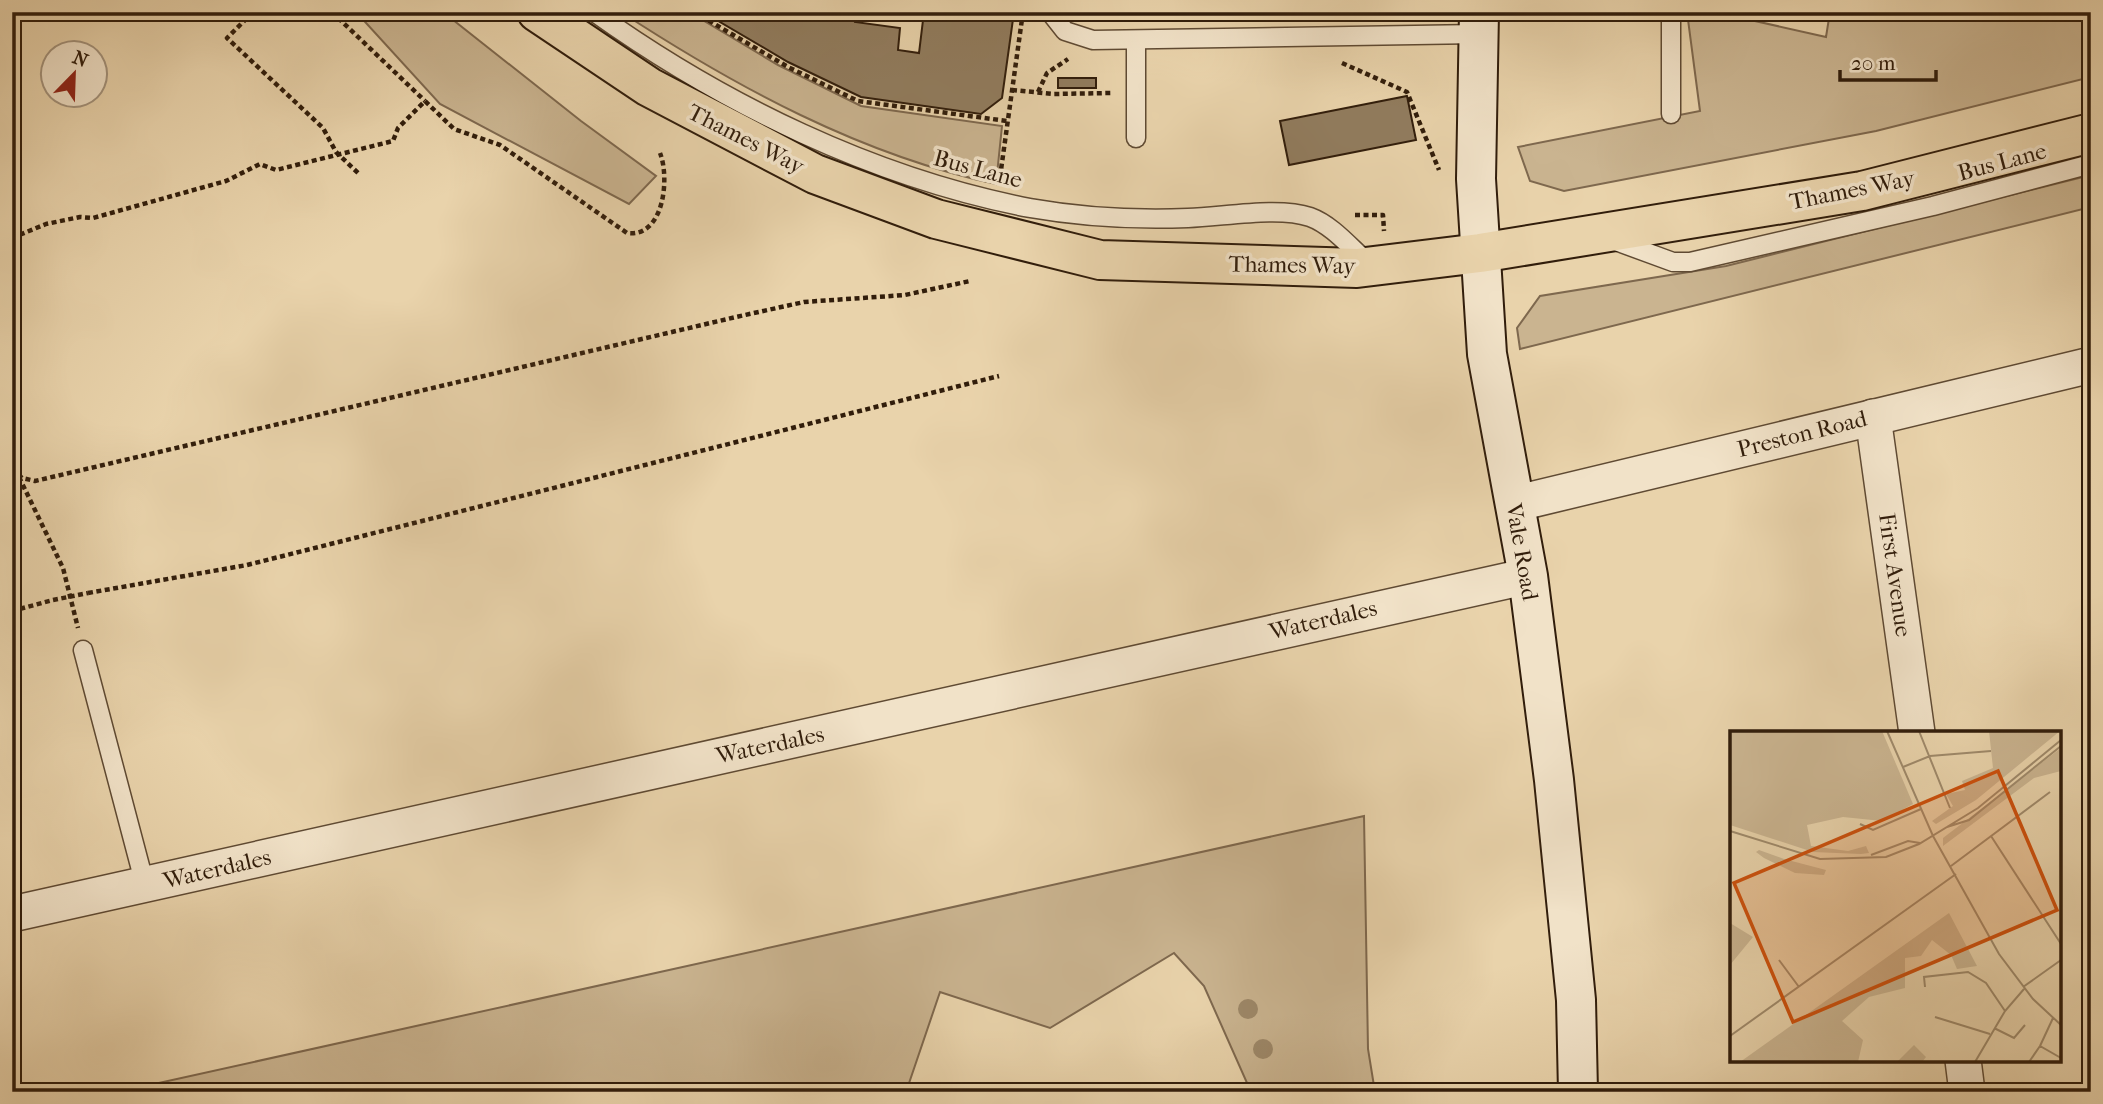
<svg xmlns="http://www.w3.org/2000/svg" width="2103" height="1104" viewBox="0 0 2103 1104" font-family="'IM FELL French Canon',serif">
  <rect width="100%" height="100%" fill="#e9d3ab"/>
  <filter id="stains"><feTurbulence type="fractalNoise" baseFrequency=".00286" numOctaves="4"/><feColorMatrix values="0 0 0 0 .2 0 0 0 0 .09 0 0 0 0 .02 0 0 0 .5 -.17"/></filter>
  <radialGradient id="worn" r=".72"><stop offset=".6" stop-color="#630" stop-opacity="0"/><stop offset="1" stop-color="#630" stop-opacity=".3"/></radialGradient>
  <g fill="#cab490" stroke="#7e684e" stroke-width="2">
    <path d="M 356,12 L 443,12 L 581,121 L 656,176 L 629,204 L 440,104 Z"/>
    <path d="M 621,12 L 689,12 L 778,65 L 861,106 L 1002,126 L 996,184 C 861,155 736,87 621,12 Z"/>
    <path d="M 1687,12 L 1715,12 L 1826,37 L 1830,12 L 2091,12 L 2091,77 L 1876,131 L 1564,191 L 1530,181 L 1518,147 L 1700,111 Z"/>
    <path d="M 2091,175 L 2091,207 L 1520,349 L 1517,328 L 1540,296 L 1726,266 Z"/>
    <path d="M 1364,816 L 1368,1049 L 1375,1092 L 1251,1092 L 1204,986 L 1174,953 L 1050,1028 L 940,992 L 906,1092 L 118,1092 Z"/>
  </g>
  <g fill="#917c5e" stroke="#311d0b" stroke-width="2">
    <path d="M 703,12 L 856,12 L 855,22 L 900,28 L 898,50 L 919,53 L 924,12 L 1014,12 L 1002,98 L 981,114 L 861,97 L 788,62 Z"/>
    <rect x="1058" y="78" width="38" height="10"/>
    <path d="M 1407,96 L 1416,140 L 1289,165 L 1280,121 Z"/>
  </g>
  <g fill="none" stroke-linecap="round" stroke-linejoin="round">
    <defs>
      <g id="lane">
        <path d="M 594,12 C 723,104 874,178 1030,208 C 1081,217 1136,220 1188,218 C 1223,217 1278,206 1310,217 C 1332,225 1350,247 1368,263"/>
        <path d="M 1050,12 L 1065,31 L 1093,40 L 1479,34"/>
        <path d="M 1671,114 L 1671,12"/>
        <path d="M 1136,138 L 1136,41"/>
        <path d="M 1613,240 L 1673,262 L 1690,262 L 1933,206 L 2091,164"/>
        <path d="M 83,650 L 145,885"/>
      </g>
      <g id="street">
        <path d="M 1873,417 L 1917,733"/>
        <path d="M 1514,504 L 2091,365"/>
        <path d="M 12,914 L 1528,576"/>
        <path d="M 1963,1060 L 1967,1092"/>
      </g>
      <path id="secondary" d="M 1479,12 L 1476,179 L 1487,354 L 1528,576 L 1554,780 L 1576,1000 L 1578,1092"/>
      <path id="primary" d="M 537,12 L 649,87 L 815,174 L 936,219 L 1100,260 L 1357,268 L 1480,253 L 1862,191 L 2091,133"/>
    </defs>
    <use href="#lane" stroke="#5f4a33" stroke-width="21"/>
    <use href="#street" stroke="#5f4a33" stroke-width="38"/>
    <use href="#secondary" stroke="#311d0b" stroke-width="42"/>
    <use href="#primary" stroke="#311d0b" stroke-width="42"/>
    <g stroke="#311d0b" stroke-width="4.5" stroke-dasharray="5 3.5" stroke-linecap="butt">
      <path d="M 253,12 L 227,38 L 323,128 L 336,152 L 358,173"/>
      <path d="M 332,12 L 425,101"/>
      <path d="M 694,12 L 788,67 L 858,101 L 1007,121"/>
      <path d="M 1342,63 L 1407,92 L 1439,170"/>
      <path d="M 1012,90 L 1054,94 L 1112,93"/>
      <path d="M 1038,92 L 1047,73 L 1068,59"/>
      <path d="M 1000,177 L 1023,12"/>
      <path d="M 1355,215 L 1383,215 L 1384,231"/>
      <path d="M 12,238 L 46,224 L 80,217 L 93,218 L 226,181 L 260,164 L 276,170 L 393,141 L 398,128 L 425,101 L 454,129 L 500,145 L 627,233 C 664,238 670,178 660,153"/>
      <path d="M 12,469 L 22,478 L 35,481 L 736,317 L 804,302 L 905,295 L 970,281"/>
      <path d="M 19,477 L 63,568 L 78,628"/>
      <path d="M 88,593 L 247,565 L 999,376"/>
      <path d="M 12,611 L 53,600"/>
    </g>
    <use href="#lane" stroke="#f1e2c8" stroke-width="18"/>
    <use href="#street" stroke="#f1e2c8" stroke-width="35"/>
    <use href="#secondary" stroke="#f1e2c8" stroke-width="38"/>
    <use href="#primary" stroke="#e9d3ab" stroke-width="38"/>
    <path stroke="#311d0b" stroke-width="4.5" stroke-dasharray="5 3.5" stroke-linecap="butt" d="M 53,600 L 88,593"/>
  </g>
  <g fill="#9d8869">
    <circle cx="1248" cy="1009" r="10"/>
    <circle cx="1263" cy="1049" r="10"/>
  </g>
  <g text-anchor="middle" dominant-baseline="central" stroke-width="7" stroke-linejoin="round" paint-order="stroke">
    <g font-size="23" fill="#311d0b" stroke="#f1e2c8">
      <text transform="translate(746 139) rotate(27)">Thames Way</text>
      <text transform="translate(2002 162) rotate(-15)">Bus Lane</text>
      <text transform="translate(978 169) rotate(15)">Bus Lane</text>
      <text transform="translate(1852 190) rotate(-11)">Thames Way</text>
      <text transform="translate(1292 265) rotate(1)">Thames Way</text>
      <text transform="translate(1802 434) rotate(-14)">Preston Road</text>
      <text transform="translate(1522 552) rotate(80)">Vale Road</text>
      <text transform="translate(1895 575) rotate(82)">First Avenue</text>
      <text transform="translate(1323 620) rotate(-13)">Waterdales</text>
      <text transform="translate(770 745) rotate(-12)">Waterdales</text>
      <text transform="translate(217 869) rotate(-13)">Waterdales</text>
    </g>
  </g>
  <g transform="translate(1730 731)">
    <rect width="331" height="331" fill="#e9d3ab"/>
    <path d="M 0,0 L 152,0 L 183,73 L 152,90 L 113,86 L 77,94 L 81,115 L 118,120 L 136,115 L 139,122 L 131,123 L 83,121 L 0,94 ZM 259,0 L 330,0 L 246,69 L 206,93 L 202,90 L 223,75 L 216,63 L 235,59 L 232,50 L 263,37 ZM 331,17 L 331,40 L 304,47 L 213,115 L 213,107 ZM 29,119 L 54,128 L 96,139 L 94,144 L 65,142 L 34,127 L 26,121 ZM 219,182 L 247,235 L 227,238 L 221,224 L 202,209 L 191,225 L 175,227 L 175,257 L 139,266 L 112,290 L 133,309 L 128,331 L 10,331 ZM 0,192 L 23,206 L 0,234 ZM 184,314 L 196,326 L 192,331 L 167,331 Z" fill="#cab490"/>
    <path fill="none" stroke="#9f8a6b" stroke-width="2" d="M 157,0 L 203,105 L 269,223 L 303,268 L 331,294M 189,0 L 220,77M 173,36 L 200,25 L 261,20M 130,93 L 143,99 L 191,78M 217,96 L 239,89 L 331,15M 0,100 L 90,128 L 156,126 L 189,113 L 248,77 L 331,9M 261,105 L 331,213M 141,124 L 178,110 L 190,112M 221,135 L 320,61M 49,229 L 69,256M 195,256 L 194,246 L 238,241 L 256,252 L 275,280M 293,256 L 331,229M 205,286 L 260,303M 264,297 L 284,307 L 295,294M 0,305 L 226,143M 310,315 L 323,287M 245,331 L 275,280 L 294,258M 299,331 L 310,315 L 331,327"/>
    <path fill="#cd500c" fill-opacity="0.15" stroke="#cd500c" stroke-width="3.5" d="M 268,40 L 327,179 L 63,291 L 4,152 Z"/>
    <rect width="331" height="331" fill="none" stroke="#311d0b" stroke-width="3.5"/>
  </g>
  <rect width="2103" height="1104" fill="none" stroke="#e9d3ab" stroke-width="42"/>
  <rect x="14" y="14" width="2075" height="1076" fill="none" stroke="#311d0b" stroke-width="3.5"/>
  <rect x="21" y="21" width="2061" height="1062" fill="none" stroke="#311d0b" stroke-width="2"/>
  <g transform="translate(74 74) rotate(23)"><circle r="33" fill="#f1e2c8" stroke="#a4937c" stroke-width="2"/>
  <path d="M0-5L12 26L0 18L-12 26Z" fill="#8f2418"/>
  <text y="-10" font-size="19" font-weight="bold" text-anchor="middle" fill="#311d0b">N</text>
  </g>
  <path d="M1840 70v10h96v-10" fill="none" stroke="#311d0b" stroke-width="3.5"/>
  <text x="1851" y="70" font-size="21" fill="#311d0b" stroke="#f1e2c8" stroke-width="5" paint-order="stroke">20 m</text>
  <rect width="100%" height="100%" filter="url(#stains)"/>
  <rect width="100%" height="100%" fill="url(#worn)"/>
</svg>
